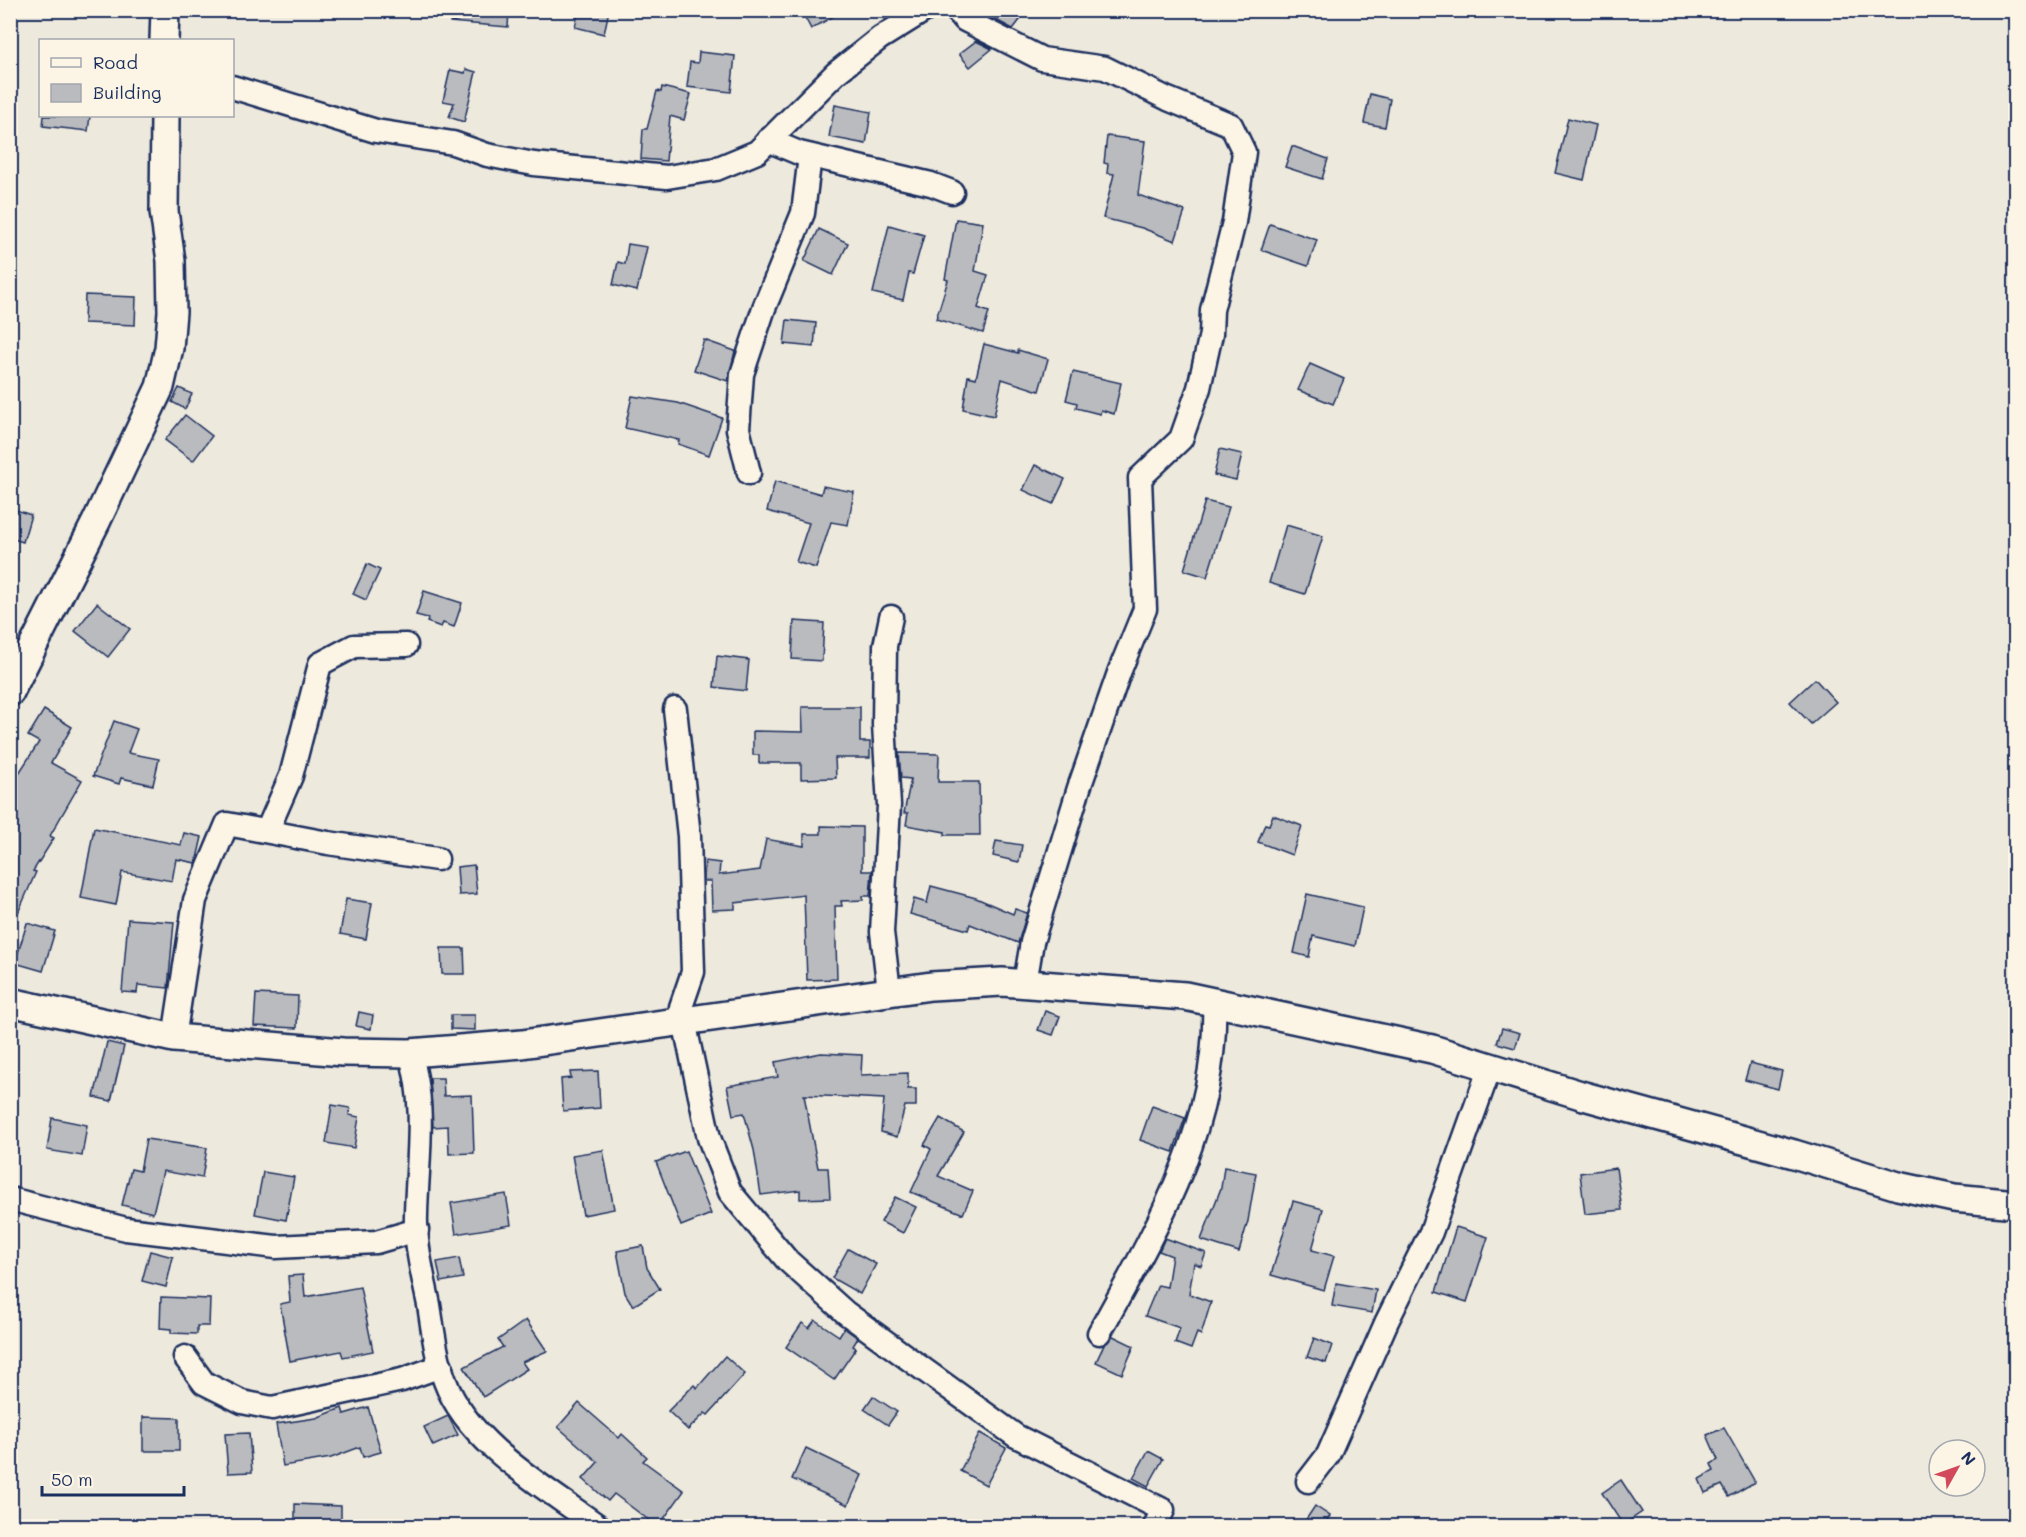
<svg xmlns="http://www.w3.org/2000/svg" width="2026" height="1537" viewBox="0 0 2026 1537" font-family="Mali,sans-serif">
  <rect width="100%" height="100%" fill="#eee9dd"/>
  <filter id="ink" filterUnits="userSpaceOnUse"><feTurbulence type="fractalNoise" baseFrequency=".0167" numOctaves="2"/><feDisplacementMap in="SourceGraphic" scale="12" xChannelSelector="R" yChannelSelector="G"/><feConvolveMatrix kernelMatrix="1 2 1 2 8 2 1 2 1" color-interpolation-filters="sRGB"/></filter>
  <g filter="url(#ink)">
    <g fill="#babbbe" stroke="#1b2f5e" stroke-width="1.5">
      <path d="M 450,10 L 509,10 L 508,27 L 450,22 Z"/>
      <path d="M 579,10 L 609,10 L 604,34 L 575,27 Z"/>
      <path d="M 801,10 L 845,10 L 811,29 Z"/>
      <path d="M 977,10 L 1008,10 L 1020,20 L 1013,29 Z"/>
      <path d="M 976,41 L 992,49 L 970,67 L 959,54 Z"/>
      <path d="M 699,52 L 735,56 L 731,92 L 687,87 L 690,62 L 698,63 Z"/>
      <path d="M 466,69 L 476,72 L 464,122 L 449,117 L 454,103 L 443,101 L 450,70 L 465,73 Z"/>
      <path d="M 662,87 L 691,94 L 684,120 L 670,116 L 666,161 L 641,159 L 643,129 L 647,129 L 657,91 L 661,92 Z"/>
      <path d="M 1370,94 L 1390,99 L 1385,127 L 1364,123 Z"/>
      <path d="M 835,105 L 871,112 L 866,144 L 829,137 Z"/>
      <path d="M 44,116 L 90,116 L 88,131 L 43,126 Z"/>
      <path d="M 1568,118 L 1596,125 L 1584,180 L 1555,173 Z"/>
      <path d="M 1107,136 L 1145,141 L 1138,195 L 1185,211 L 1175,241 L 1142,228 L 1103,218 L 1114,174 L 1107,173 L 1108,164 L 1104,163 Z"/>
      <path d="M 1292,146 L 1328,159 L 1322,179 L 1285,167 Z"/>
      <path d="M 956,219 L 983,223 L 975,271 L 988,275 L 978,308 L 989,312 L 983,333 L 936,319 L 948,280 L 945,279 Z"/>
      <path d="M 1270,224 L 1317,240 L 1308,266 L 1261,250 Z"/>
      <path d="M 889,225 L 924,235 L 913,274 L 909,273 L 903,300 L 873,293 Z"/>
      <path d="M 819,229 L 848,243 L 833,275 L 804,261 Z"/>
      <path d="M 628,244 L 647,247 L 637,291 L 613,285 L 618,262 L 625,264 Z"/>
      <path d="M 85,295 L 136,297 L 135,325 L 84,323 Z"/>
      <path d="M 787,320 L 816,323 L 814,347 L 784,344 Z"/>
      <path d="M 704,340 L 735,351 L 728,381 L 694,370 Z"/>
      <path d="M 984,344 L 1018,353 L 1018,350 L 1048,359 L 1039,391 L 1002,379 L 994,416 L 963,409 L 968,376 L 976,378 Z"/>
      <path d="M 1310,364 L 1344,379 L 1333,404 L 1298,390 Z"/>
      <path d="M 1073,372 L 1121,383 L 1114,414 L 1101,410 L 1100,414 L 1076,408 L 1077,403 L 1066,400 Z"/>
      <path d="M 179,388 L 192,394 L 185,409 L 172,402 Z"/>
      <path d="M 632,396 L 678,403 L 722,418 L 709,455 L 678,444 L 679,440 L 625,428 Z"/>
      <path d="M 185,415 L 212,436 L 193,461 L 165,440 Z"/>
      <path d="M 1220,449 L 1242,454 L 1236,480 L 1214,475 Z"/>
      <path d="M 1035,465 L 1065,479 L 1053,504 L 1023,490 Z"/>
      <path d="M 775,481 L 821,494 L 823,486 L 854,492 L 848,525 L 831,522 L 816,568 L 796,562 L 809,523 L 767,511 Z"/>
      <path d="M 1205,501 L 1229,507 L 1207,577 L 1184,570 Z"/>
      <path d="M 10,508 L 31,515 L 23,542 L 10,538 Z"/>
      <path d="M 1286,525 L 1323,536 L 1305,594 L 1269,583 Z"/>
      <path d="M 367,564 L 380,570 L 366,600 L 353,594 Z"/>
      <path d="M 424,591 L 462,603 L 454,627 L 443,623 L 441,627 L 427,622 L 428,618 L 416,615 Z"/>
      <path d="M 97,603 L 130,629 L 108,657 L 75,631 Z"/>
      <path d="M 794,621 L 824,623 L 822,661 L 792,659 Z"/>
      <path d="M 717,656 L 749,660 L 746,691 L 714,687 Z"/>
      <path d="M 1815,679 L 1836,702 L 1811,724 L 1790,702 Z"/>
      <path d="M 802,707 L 860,707 L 860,742 L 870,742 L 870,758 L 835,758 L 836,778 L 801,779 L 801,763 L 759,763 L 759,755 L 753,755 L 753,731 L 803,732 Z"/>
      <path d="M 44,710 L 72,727 L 51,763 L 82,780 L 50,836 L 54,838 L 33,871 L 36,872 L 10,931 L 10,787 L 39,742 L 28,736 Z"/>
      <path d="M 114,721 L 137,729 L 128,753 L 159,759 L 153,785 L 121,778 L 119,784 L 93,776 Z"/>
      <path d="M 899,753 L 939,754 L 938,782 L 979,782 L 980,835 L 945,835 L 945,832 L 906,825 L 908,813 L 904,813 L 911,779 L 901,778 Z"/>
      <path d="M 1273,815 L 1302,826 L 1292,855 L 1258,842 L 1265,824 L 1269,825 Z"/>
      <path d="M 821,826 L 862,827 L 862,871 L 872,871 L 870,896 L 863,896 L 863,900 L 841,901 L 842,906 L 835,906 L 837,979 L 807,980 L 804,895 L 735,903 L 735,909 L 712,910 L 711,881 L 704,881 L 705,861 L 720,863 L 719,875 L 760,870 L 766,839 L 804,846 L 804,834 L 821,834 Z"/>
      <path d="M 94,828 L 181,845 L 184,833 L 202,837 L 196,863 L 176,859 L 172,881 L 122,872 L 116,905 L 81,898 Z"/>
      <path d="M 996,841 L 1022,845 L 1019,862 L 993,856 Z"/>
      <path d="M 474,865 L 477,894 L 459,895 L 457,867 Z"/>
      <path d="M 931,886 L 976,898 L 1013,914 L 1015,909 L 1027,913 L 1018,943 L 970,924 L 968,930 L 910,914 L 914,899 L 927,903 Z"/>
      <path d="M 1307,894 L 1363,907 L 1355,946 L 1313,936 L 1309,957 L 1294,953 Z"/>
      <path d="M 346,899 L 372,903 L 366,939 L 340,934 Z"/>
      <path d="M 128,919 L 174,922 L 168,988 L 138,985 L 137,993 L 122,992 Z"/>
      <path d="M 27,923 L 55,931 L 43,971 L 15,963 Z"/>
      <path d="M 441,948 L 464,948 L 465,974 L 442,974 Z"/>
      <path d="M 256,994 L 298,996 L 297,1028 L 254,1026 Z"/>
      <path d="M 1045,1011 L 1060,1016 L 1053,1035 L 1038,1030 Z"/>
      <path d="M 359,1012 L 373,1015 L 371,1029 L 356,1026 Z"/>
      <path d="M 451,1015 L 475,1015 L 475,1030 L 451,1029 Z"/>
      <path d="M 1502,1028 L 1520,1033 L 1515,1048 L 1497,1043 Z"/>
      <path d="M 107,1042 L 124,1046 L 111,1101 L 94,1097 Z"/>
      <path d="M 821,1053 L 862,1055 L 861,1075 L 908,1073 L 908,1089 L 916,1089 L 916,1106 L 905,1106 L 897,1137 L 881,1132 L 884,1099 L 804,1095 L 818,1168 L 828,1168 L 830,1198 L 800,1199 L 800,1190 L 761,1195 L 754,1150 L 744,1113 L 733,1115 L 727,1086 L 778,1077 L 775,1062 Z"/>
      <path d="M 1750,1063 L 1782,1071 L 1778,1089 L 1745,1080 Z"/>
      <path d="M 598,1071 L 600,1108 L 563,1111 L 561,1079 L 571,1078 L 570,1072 Z"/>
      <path d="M 430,1078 L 443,1078 L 444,1096 L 472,1095 L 474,1153 L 449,1154 L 448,1126 L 433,1127 Z"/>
      <path d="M 332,1105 L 350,1108 L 349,1115 L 359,1117 L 354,1148 L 326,1143 Z"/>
      <path d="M 1152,1106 L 1185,1118 L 1173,1152 L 1140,1140 Z"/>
      <path d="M 52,1118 L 87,1125 L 82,1156 L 47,1150 Z"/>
      <path d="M 940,1118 L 964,1132 L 938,1176 L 973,1191 L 963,1214 L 911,1192 L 931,1149 L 924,1145 Z"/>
      <path d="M 146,1139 L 207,1148 L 202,1178 L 163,1171 L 153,1213 L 122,1205 L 131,1169 L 140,1171 Z"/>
      <path d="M 603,1150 L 614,1209 L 583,1215 L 572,1155 Z"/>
      <path d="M 686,1151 L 711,1214 L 681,1226 L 656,1162 Z"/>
      <path d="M 1224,1167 L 1256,1173 L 1248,1221 L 1239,1252 L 1201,1240 L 1221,1188 Z"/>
      <path d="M 1616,1168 L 1622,1210 L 1585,1214 L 1580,1173 Z"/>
      <path d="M 263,1172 L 294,1177 L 286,1220 L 255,1214 Z"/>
      <path d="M 506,1194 L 511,1225 L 456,1234 L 451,1203 Z"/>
      <path d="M 895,1197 L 916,1207 L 903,1233 L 881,1222 Z"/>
      <path d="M 1293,1201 L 1323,1209 L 1312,1250 L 1334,1256 L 1324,1290 L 1271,1275 Z"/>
      <path d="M 1456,1227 L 1488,1237 L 1467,1302 L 1436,1292 Z"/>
      <path d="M 1165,1238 L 1206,1253 L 1201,1266 L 1194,1263 L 1189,1294 L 1211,1302 L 1201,1335 L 1197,1333 L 1191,1349 L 1175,1343 L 1180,1328 L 1145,1316 L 1158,1285 L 1167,1287 L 1172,1256 L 1159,1251 Z"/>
      <path d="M 643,1246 L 647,1268 L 660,1289 L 633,1306 L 625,1293 L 617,1251 Z"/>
      <path d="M 848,1249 L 876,1264 L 860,1294 L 832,1278 Z"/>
      <path d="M 150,1251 L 173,1257 L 166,1287 L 142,1281 Z"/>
      <path d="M 459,1258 L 463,1278 L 441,1282 L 437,1262 Z"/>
      <path d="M 303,1275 L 305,1297 L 360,1287 L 373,1351 L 343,1357 L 341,1351 L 290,1361 L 280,1304 L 290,1302 L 288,1276 Z"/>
      <path d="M 1336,1283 L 1376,1290 L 1372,1313 L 1332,1306 Z"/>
      <path d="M 161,1297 L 210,1299 L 209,1326 L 197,1326 L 197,1334 L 171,1333 L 171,1329 L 160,1328 Z"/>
      <path d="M 526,1320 L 547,1351 L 522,1362 L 527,1369 L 483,1397 L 464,1367 L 503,1347 L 498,1340 Z"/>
      <path d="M 815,1320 L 839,1336 L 844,1328 L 858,1338 L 853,1346 L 856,1348 L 834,1380 L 786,1347 L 802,1323 L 809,1328 Z"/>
      <path d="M 1113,1336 L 1134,1346 L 1122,1374 L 1096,1362 L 1104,1345 Z"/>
      <path d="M 1314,1338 L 1332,1345 L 1326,1363 L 1307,1357 Z"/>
      <path d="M 725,1356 L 745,1374 L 708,1415 L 705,1413 L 688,1430 L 668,1411 L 694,1385 L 697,1388 Z"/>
      <path d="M 873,1396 L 897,1412 L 888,1425 L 864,1409 Z"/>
      <path d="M 579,1403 L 619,1438 L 622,1434 L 647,1457 L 643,1461 L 684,1491 L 658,1527 L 614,1494 L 608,1501 L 583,1479 L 598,1462 L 558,1427 Z"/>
      <path d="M 368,1407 L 381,1452 L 363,1457 L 360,1447 L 331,1458 L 283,1466 L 276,1424 L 316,1418 L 342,1408 L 344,1414 Z"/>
      <path d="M 448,1416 L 458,1435 L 433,1446 L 424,1427 Z"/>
      <path d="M 143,1417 L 179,1418 L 179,1451 L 143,1451 Z"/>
      <path d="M 1724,1428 L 1755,1482 L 1729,1497 L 1722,1485 L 1705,1493 L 1699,1479 L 1714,1471 L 1711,1464 L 1718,1460 L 1707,1435 Z"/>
      <path d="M 249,1433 L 252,1472 L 228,1473 L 225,1434 Z"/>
      <path d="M 980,1433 L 1006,1448 L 986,1485 L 960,1471 Z"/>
      <path d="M 806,1448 L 862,1475 L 848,1505 L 792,1479 Z"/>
      <path d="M 1148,1451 L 1163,1459 L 1148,1486 L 1133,1478 Z"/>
      <path d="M 1621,1480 L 1642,1512 L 1623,1525 L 1602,1493 Z"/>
      <path d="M 295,1504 L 341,1506 L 341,1527 L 295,1527 Z"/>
      <path d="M 1315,1506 L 1330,1516 L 1323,1527 L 1301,1527 Z"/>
    </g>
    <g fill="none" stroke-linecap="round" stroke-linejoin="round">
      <defs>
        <g id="minor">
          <path d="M 956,10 L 965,20 L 1042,59 L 1105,68 L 1168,99 L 1231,125 L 1244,152 L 1234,222 L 1212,310 L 1211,334 L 1199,388 L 1181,439 L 1140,478 L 1145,609 L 1120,670 L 1079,788 L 1032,942 L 1025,983"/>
          <path d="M 232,87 L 376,131 L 453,143 L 487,155 L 534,164 L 667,177 L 716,169 L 757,152 L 836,73 L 880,38 L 925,10"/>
          <path d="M 768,140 L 799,153 L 931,184 L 952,192"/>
          <path d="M 749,473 L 738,429 L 742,374 L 764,308 L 803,213 L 810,156"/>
          <path d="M 675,709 L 689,836 L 693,972 L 681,1007 L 709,1138 L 730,1192 L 787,1260 L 846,1313 L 909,1359 L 1016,1436 L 1163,1510 L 1155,1526"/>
          <path d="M 267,831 L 291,776 L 320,664 L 354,646 L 406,645"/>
          <path d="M 889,991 L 882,932 L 889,805 L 884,725 L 885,646 L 891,617"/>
          <path d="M 174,1038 L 195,900 L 227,824 L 328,843 L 437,859"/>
          <path d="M 410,1053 C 427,1106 417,1160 416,1215 C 415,1245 423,1276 429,1305 C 433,1331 436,1357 445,1381 C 468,1444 546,1488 598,1526"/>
          <path d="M 10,1199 L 126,1229 L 276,1247 L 376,1242 L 417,1230"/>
          <path d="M 1099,1333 C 1156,1230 1219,1124 1214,1002"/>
          <path d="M 185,1357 L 204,1383 L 242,1402 L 272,1408 L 402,1380 L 441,1366"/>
          <path d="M 1308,1481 L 1328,1455 L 1387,1321 L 1431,1232 L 1490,1067"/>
        </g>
        <g id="tertiary">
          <path d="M 164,40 L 165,10"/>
          <path d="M 10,692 L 96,522 L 160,387 L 169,348 L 172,312 L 171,261 L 164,211 L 165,116"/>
          <path d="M 10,1002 L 174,1038 L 343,1052 L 410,1053 L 522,1044 L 931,986 L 1002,982 L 1185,996 L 1432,1049 L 1584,1096 L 1794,1154 L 1898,1186 L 1954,1198 L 2016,1204"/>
        </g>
      </defs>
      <use href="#minor" stroke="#1b2f5e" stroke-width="27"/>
      <use href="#tertiary" stroke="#1b2f5e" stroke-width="32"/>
      <use href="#minor" stroke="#fcf5e5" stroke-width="22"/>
      <use href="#tertiary" stroke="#fcf5e5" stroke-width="27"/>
    </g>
  </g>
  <rect width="2026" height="1537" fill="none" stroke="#fcf5e5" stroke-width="36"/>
  <rect x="18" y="18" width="1990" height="1501" fill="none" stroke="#1b2f5e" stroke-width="2" filter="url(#ink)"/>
  <rect x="39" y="39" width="195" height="78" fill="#fcf5e5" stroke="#a2a6af" stroke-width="1.5"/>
  <rect x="51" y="58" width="30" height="9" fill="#fcf5e5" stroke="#a2a6af" stroke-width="1.5"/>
  <text x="93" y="69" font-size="18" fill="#1b2f5e">Road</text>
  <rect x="51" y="84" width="30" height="18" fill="#babbbe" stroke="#a2a6af" stroke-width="1.5"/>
  <text x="93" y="99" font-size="18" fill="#1b2f5e">Building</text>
  <g transform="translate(1957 1468) rotate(50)"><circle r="28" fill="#fcf5e5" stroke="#a2a6af" stroke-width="1.5"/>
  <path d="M0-4.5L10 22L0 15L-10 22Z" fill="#d1495b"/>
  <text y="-9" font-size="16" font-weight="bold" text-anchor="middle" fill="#1b2f5e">N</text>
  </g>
  <path d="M42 1486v9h142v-9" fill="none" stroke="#1b2f5e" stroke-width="3"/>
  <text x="51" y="1486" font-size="18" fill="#1b2f5e" stroke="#fcf5e5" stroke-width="4.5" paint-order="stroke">50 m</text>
</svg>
